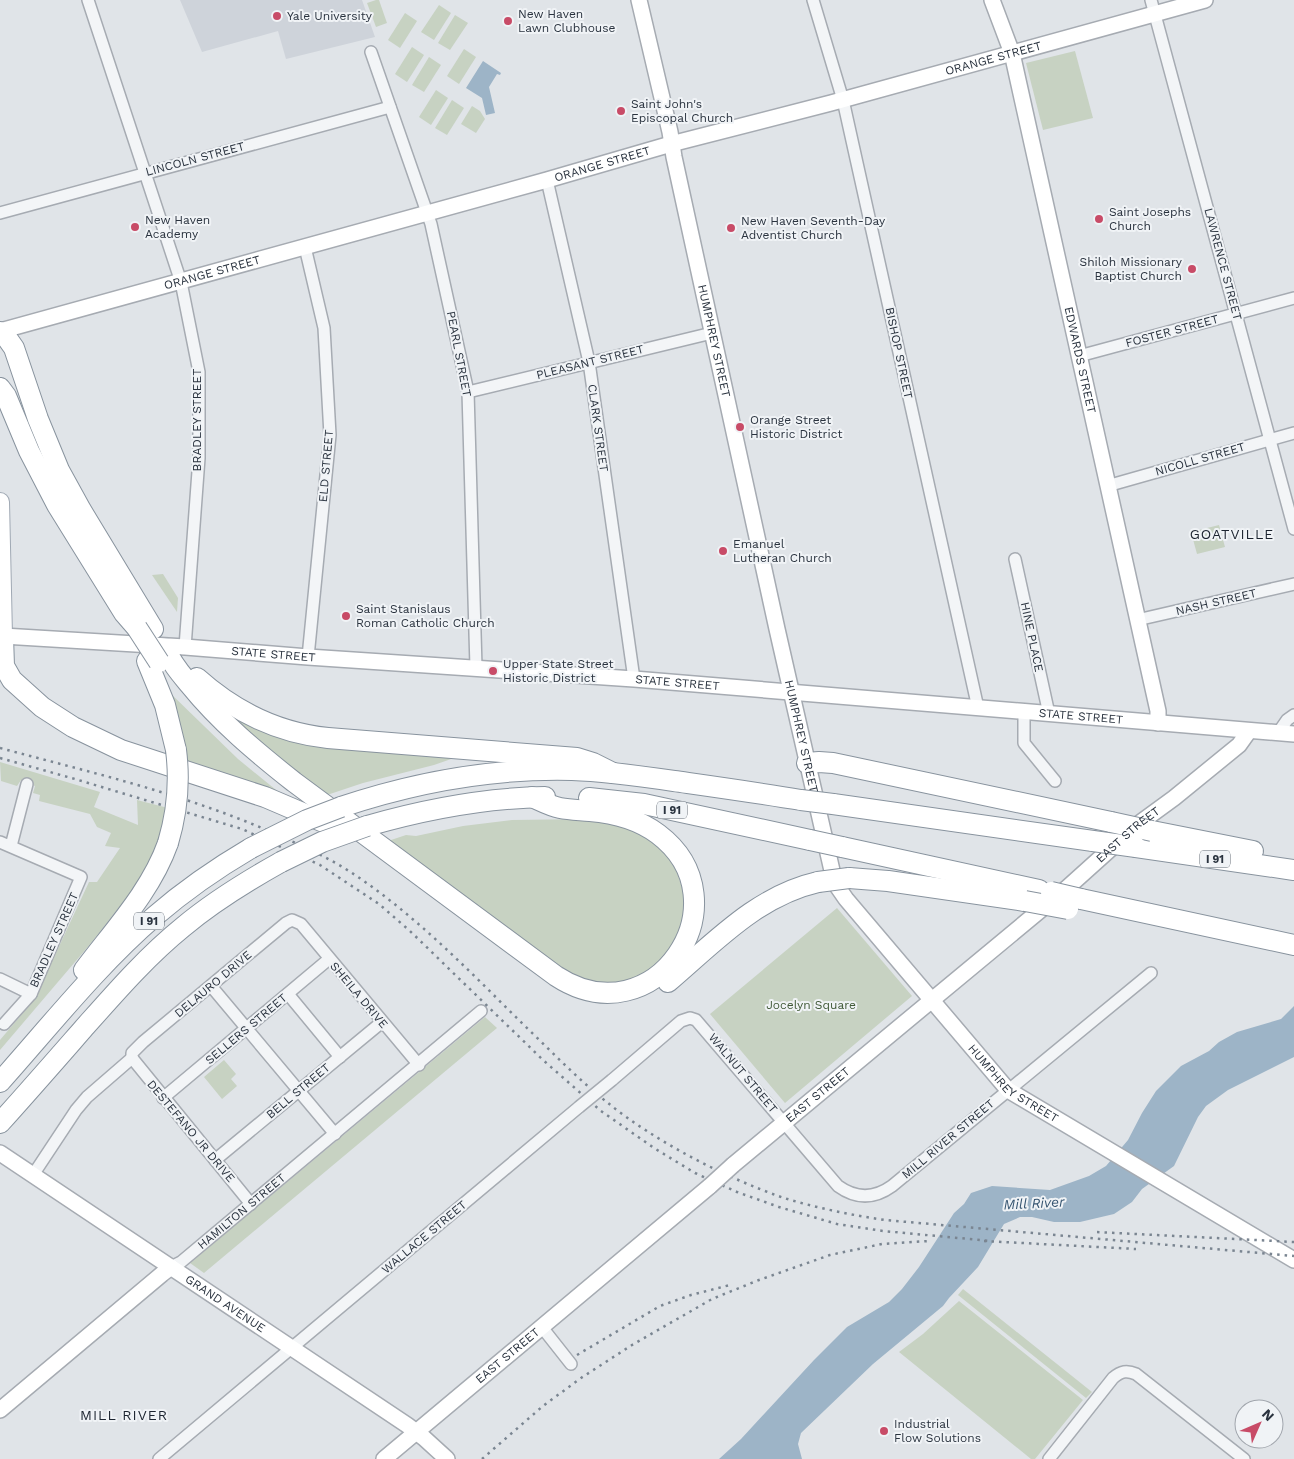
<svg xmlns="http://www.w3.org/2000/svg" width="1294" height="1459" viewBox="0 0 1294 1459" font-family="'Work Sans',sans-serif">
  <rect width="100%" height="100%" fill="#e0e4e8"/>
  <path fill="#ced3da" d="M 180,0 L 362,0 L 375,37 L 286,59 L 278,31 L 202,52 Z"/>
  <g fill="#c7d2c2">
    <path d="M 376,0 L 379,0 L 387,23 L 376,27 L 367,3 Z"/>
    <path d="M 439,5 L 451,13 L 434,40 L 421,32 Z"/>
    <path d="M 405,13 L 417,21 L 400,48 L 388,40 Z"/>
    <path d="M 455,15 L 468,23 L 450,50 L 438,43 Z"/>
    <path d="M 412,47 L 424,55 L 407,82 L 395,74 Z"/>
    <path d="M 464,49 L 476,57 L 459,84 L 447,76 Z"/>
    <path d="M 1075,51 L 1093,118 L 1043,130 L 1026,63 Z"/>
    <path d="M 429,57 L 441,65 L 424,92 L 412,85 Z"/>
    <path d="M 436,90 L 448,98 L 431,125 L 419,117 Z"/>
    <path d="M 452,100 L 464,108 L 447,135 L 435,128 Z"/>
    <path d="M 472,106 L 480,111 L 485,119 L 476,133 L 461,124 Z"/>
    <path d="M 1219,525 L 1225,547 L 1197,554 L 1191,532 Z"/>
    <path d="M 163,574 L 178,598 L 177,612 L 152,575 Z"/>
    <path d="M 168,691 L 238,759 L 281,794 L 185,768 Z"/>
    <path d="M 222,710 L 454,758 L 434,765 L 363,783 L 324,796 Z"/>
    <path d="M 0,762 L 100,792 L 94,807 L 138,825 L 137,800 L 168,808 L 161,841 L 138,883 L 92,942 L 0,1050 L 0,1040 L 34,1000 L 89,882 L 97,882 L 120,848 L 105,846 L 111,833 L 97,827 L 90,814 L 39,801 L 40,795 L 33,793 L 35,786 L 21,780 L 17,786 L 1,781 Z"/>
    <path d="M 587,819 L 612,822 L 633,829 L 655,841 L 672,858 L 686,899 L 679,941 L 648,976 L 608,986 L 573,979 L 388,841 L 406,835 L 416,836 L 463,826 L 512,820 Z"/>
    <path d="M 837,908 L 912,996 L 785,1103 L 710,1014 Z"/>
    <path d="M 485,1017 L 497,1028 L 204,1273 L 190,1263 Z"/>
    <path d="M 224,1060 L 236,1074 L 231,1079 L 237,1086 L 222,1099 L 204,1077 Z"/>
    <path d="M 963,1289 L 1092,1392 L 1086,1398 L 958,1295 Z"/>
    <path d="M 959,1301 L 1083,1400 L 1035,1459 L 1031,1459 L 899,1352 L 923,1334 Z"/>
  </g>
  <g fill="#9db4c7">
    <path d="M 483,61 L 501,73 L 500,75 L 497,74 L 489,87 L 495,113 L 486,115 L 482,98 L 466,88 Z"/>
    <path d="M 1294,1006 L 1294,1057 L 1228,1090 L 1206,1106 L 1198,1117 L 1174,1166 L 1142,1189 L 1132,1202 L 1114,1214 L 1080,1222 L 1054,1222 L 1032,1217 L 1020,1217 L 1004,1224 L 978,1267 L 949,1298 L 943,1306 L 873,1364 L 801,1433 L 798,1444 L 802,1459 L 719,1459 L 741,1439 L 814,1360 L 847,1327 L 889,1302 L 902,1289 L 919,1267 L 954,1213 L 964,1204 L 971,1193 L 992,1186 L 1050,1190 L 1089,1176 L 1106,1166 L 1128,1140 L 1142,1113 L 1156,1091 L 1181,1066 L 1209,1051 L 1219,1042 L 1237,1032 L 1281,1019 Z"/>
  </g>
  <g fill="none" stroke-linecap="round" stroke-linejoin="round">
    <defs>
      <g id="street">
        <path d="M 88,0 L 181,282 L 199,372 L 199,458 L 185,647"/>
        <path d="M 813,0 L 843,100 L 978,708"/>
        <path d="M 1151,0 L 1294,529"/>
        <path d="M 371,52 L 431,224 L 468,392 L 476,667"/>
        <path d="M 547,180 L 589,362 L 634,679"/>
        <path d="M 0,213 L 390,107"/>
        <path d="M 305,247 L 324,328 L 330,435 L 308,657"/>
        <path d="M 1079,356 L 1294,298"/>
        <path d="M 468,392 L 712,333"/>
        <path d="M 1107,486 L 1294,433"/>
        <path d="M 1015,559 L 1049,714"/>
        <path d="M 1137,620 L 1294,584"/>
        <path d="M 1024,712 L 1024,743 L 1055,781"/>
        <path d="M 1278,733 L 1287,720 L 1294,715"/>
        <path d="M 0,842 L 81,877 L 31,994 L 4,1024"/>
        <path d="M 11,846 L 27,784"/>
        <path d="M 0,979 L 31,994"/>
        <path d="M 211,986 L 335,1134"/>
        <path d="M 288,994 L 340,1057"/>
        <path d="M 132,1058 L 132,1053 L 143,1042 L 286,923 L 292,920 L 301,924 L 419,1065"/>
        <path d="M 132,1058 L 251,1204"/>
        <path d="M 612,1080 L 681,1021 L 690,1018 L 696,1020 L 838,1186 C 856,1199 874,1199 892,1186 L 1151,973"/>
        <path d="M 163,1098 L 329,959"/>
        <path d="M 215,1160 L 382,1022"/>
        <path d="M 33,1175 L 76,1110 L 87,1097 L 132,1058"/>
        <path id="s1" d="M 171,1267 L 181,1262 L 481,1011"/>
        <path d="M 541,1326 L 571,1364"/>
        <path d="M 159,1459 L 579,1107"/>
        <path d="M 1049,1459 L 1113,1378 C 1121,1371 1127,1370 1136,1374 L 1244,1459"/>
      </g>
      <g id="secondary">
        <path id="s2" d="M 639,0 L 670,132 L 674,157 L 777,629 L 833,875 L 837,886 L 846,899 L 1008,1090 L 1294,1260"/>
        <path id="s3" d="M 992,0 L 1012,53 L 1158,711 L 1158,723"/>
        <path id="s4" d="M 0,331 L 547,180 L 671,144 L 831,103 L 1205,0"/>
        <path id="s5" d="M 3,636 L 185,647 L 308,657 L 634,679 L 1294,734"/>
        <path id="s6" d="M 0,1153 L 407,1425 L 424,1438 L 447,1459"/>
        <path id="s7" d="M 733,1165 L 1067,888 L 1137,825 L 1174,798 L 1239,745 L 1249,731"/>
        <path d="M 0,1410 L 162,1274 L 171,1267"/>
        <path id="s8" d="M 384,1459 L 710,1186"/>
      </g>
      <path id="primary" d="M 0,502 L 3,636 L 0,636"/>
      <g id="highway">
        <path d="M 0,332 L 7,338 L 14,348 L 38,419 L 59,470 L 81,510 L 153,629"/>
        <path d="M 0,388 L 6,396 L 29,451 L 57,505 L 124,613 L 137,628"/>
        <path d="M 3,636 L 4,666 L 12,680 L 42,707 L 73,727 L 121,750 L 265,797 L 340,829"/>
        <path d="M 166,649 C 171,663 181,674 190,685 C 220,722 256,752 294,782 L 556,976 C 655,1041 747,901 658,834 C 638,819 614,813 590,811 C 580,810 570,810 560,808 C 550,806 541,801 532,797"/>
        <path d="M 147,661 L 165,705 L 176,750"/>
        <path d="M 197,678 C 235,712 278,733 328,738 L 577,758 L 593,763 L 613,773"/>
        <path d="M 807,763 L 819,762 L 833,763 L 1111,822"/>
        <path d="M 589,798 L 644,804 L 810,840"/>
        <path d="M 833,804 L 1093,841"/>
        <path d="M 341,807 C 416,782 493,768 572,770 C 606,771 640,776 674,781 C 716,787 759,793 801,800"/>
        <path d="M 367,826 C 426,809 484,798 545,797"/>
        <path d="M 1152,831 L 1253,851"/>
        <path d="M 842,847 L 1039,890"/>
        <path d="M 1136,847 L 1294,870"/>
        <path d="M 849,878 L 888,881 L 1025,901"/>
        <path d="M 1081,899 L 1294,945"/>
        <path d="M 84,970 C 114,930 151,891 168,843"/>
        <path d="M 668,982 C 715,942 757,896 818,882"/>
        <path d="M 0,1082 C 50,1026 98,965 155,916 C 185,890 217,868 251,848"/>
        <path d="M 0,1123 C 28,1092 55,1061 83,1029 C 115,993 146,957 183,927 C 214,901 247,881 281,862"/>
      </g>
    </defs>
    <use href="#street" stroke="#a6abb2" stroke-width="14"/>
    <use href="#secondary" stroke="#a6abb2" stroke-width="18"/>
    <use href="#primary" stroke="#a0a9b4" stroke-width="20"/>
    <use href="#highway" stroke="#88939e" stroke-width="22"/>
    <use href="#street" stroke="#f3f5f7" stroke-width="11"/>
    <use href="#secondary" stroke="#fff" stroke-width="15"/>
    <use href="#primary" stroke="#fff" stroke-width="18"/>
    <use href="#highway" stroke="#fff" stroke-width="20"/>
    <g stroke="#7a8591" stroke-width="2.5" stroke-dasharray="2.5 5" stroke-linecap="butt">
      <path d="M 0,748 C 97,774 197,797 289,840 C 314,851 338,863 361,879 C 423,922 475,977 529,1030 C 555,1055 580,1081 608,1103 C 656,1142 726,1178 784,1198 C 817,1208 851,1215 885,1220 L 1294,1256"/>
      <path d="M 0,758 L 75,779 L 242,829 L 320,865 L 379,904 L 410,931 L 543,1060 L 601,1111 L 654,1148 L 695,1173 L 737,1192 L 779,1207 L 837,1224 L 883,1231 L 991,1241"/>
      <path d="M 1097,1232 L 1294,1242"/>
      <path d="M 984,1241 L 1136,1249"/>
      <path d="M 577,1355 L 660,1306 L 691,1295 L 730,1285"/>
      <path d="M 482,1459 L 543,1406 L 581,1378 L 632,1345 L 712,1299 L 759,1280 L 830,1255 L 882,1244 L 929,1241"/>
    </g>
    <defs>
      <path id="street-bridge" d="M 579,1107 L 612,1080"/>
      <path id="secondary-bridge" d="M 710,1186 L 733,1165"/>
      <g id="highway-bridge">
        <path d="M 137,628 L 159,662"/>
        <path d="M 801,800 L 833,804"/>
        <path d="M 1111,822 L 1152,831"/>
        <path d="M 810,840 L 842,847"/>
        <path d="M 1093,841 L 1136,847"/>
        <path d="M 168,843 C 177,813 180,781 176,750"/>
        <path d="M 251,848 L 307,820 L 341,807"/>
        <path d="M 281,862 L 322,842 L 367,826"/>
        <path d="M 818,882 L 849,878"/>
        <path d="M 1051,892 L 1081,899"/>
        <path d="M 1025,901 L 1068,909"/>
      </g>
    </defs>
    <use href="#street-bridge" stroke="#a6abb2" stroke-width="14" stroke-linecap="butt"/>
    <use href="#secondary-bridge" stroke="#a6abb2" stroke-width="18" stroke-linecap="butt"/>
    <use href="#highway-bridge" stroke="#88939e" stroke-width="22" stroke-linecap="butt"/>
    <use href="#street-bridge" stroke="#f3f5f7" stroke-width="11"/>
    <use href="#secondary-bridge" stroke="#fff" stroke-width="15"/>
    <use href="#highway-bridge" stroke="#fff" stroke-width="20"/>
  </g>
  <g fill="#c84b67" stroke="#f0f3f6" stroke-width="2">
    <circle cx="277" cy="16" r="5"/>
    <circle cx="508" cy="21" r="5"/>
    <circle cx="621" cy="111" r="5"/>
    <circle cx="1099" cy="219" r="5"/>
    <circle cx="135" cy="227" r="5"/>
    <circle cx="731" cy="228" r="5"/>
    <circle cx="1192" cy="269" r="5"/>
    <circle cx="740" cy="427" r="5"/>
    <circle cx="723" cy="551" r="5"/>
    <circle cx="346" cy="616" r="5"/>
    <circle cx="493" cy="671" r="5"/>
    <circle cx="884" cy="1431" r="5"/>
  </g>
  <g text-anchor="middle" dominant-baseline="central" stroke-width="4" stroke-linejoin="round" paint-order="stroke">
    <g fill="#f0f3f6" stroke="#656d76" stroke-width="1">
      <rect x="657" y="801.5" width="30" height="17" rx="4"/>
      <rect x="1200" y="850.5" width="30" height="17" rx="4"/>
      <rect x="134" y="912.5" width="30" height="17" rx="4"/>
    </g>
    <g font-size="11" font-weight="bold" fill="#2a333f">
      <text x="672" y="810">I 91</text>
      <text x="1215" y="859">I 91</text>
      <text x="149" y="921">I 91</text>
    </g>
    <g font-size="12" fill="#2a333f" stroke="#f0f3f6" text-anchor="start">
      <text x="518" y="14">New Haven<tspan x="518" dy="14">Lawn Clubhouse</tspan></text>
      <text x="287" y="16">Yale University</text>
      <text x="631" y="104">Saint John's<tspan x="631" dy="14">Episcopal Church</tspan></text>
      <text x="1109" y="212">Saint Josephs<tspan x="1109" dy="14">Church</tspan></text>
      <text x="145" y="220">New Haven<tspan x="145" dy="14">Academy</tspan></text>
      <text x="741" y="221">New Haven Seventh-Day<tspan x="741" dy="14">Adventist Church</tspan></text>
      <text x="1182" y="262" text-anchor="end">Shiloh Missionary<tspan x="1182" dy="14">Baptist Church</tspan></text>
      <text x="750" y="420">Orange Street<tspan x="750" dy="14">Historic District</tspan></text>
      <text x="733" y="544">Emanuel<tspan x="733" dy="14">Lutheran Church</tspan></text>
      <text x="356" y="609">Saint Stanislaus<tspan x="356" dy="14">Roman Catholic Church</tspan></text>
      <text x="503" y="664">Upper State Street<tspan x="503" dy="14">Historic District</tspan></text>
      <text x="894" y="1424">Industrial<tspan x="894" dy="14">Flow Solutions</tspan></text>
    </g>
    <g font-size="12" fill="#2a333f" stroke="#f0f3f6">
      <text stroke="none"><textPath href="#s4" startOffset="1030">ORANGE STREET</textPath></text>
      <text transform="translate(195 159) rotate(-15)">LINCOLN STREET</text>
      <text stroke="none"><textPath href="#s4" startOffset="625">ORANGE STREET</textPath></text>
      <text transform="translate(1223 264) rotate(75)">LAWRENCE STREET</text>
      <text stroke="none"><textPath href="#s4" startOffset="220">ORANGE STREET</textPath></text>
      <text transform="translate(1172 331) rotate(-15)">FOSTER STREET</text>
      <text stroke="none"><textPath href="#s2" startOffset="349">HUMPHREY STREET</textPath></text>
      <text transform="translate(899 353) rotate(78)">BISHOP STREET</text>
      <text transform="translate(459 354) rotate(79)">PEARL STREET</text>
      <text stroke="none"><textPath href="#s3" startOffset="371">EDWARDS STREET</textPath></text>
      <text transform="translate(590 362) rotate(-14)">PLEASANT STREET</text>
      <text transform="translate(197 420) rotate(-90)">BRADLEY STREET</text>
      <text transform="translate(598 428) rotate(82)">CLARK STREET</text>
      <text transform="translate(1200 459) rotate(-16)">NICOLL STREET</text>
      <text transform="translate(326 466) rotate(-85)">ELD STREET</text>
      <text transform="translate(1216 602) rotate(-13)">NASH STREET</text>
      <text transform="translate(1032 637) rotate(78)">HINE PLACE</text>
      <text stroke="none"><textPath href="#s5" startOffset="271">STATE STREET</textPath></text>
      <text stroke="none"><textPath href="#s5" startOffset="676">STATE STREET</textPath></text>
      <text stroke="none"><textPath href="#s5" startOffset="1081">STATE STREET</textPath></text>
      <text stroke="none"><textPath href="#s2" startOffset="754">HUMPHREY STREET</textPath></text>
      <text stroke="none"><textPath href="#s7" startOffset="515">EAST STREET</textPath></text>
      <text transform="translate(54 940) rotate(-66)">BRADLEY STREET</text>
      <text transform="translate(213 984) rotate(-40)">DELAURO DRIVE</text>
      <text transform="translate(359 995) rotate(50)">SHEILA DRIVE</text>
      <text transform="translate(246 1029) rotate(-40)">SELLERS STREET</text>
      <text transform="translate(743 1073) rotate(50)">WALNUT STREET</text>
      <text stroke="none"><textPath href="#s2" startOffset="1174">HUMPHREY STREET</textPath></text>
      <text transform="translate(298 1091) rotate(-40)">BELL STREET</text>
      <text stroke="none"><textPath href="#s7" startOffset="110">EAST STREET</textPath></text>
      <text transform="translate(191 1131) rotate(50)">DESTEFANO JR DRIVE</text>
      <text transform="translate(948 1139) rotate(-40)">MILL RIVER STREET</text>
      <text stroke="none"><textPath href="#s1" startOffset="90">HAMILTON STREET</textPath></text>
      <text transform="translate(424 1237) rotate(-40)">WALLACE STREET</text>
      <text stroke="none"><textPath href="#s6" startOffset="271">GRAND AVENUE</textPath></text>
      <text stroke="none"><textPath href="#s8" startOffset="161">EAST STREET</textPath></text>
    </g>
    <g font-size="12" fill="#415a38" stroke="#f0f3f6">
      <text x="811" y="1005">Jocelyn Square</text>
    </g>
    <g font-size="14" letter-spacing="1" fill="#1c2430" stroke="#f0f3f6">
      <text x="1232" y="534">GOATVILLE</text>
      <text x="124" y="1415">MILL RIVER</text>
    </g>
    <g font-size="14" font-style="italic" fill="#365571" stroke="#f0f3f6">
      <text transform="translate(1034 1203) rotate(-3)">Mill River</text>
    </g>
  </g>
  <g transform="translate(1259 1424) rotate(45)"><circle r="24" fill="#f0f3f6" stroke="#a1a6ad"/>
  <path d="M0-4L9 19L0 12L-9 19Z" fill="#c84b67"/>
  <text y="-8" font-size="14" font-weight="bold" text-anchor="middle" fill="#2a333f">N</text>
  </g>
</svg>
